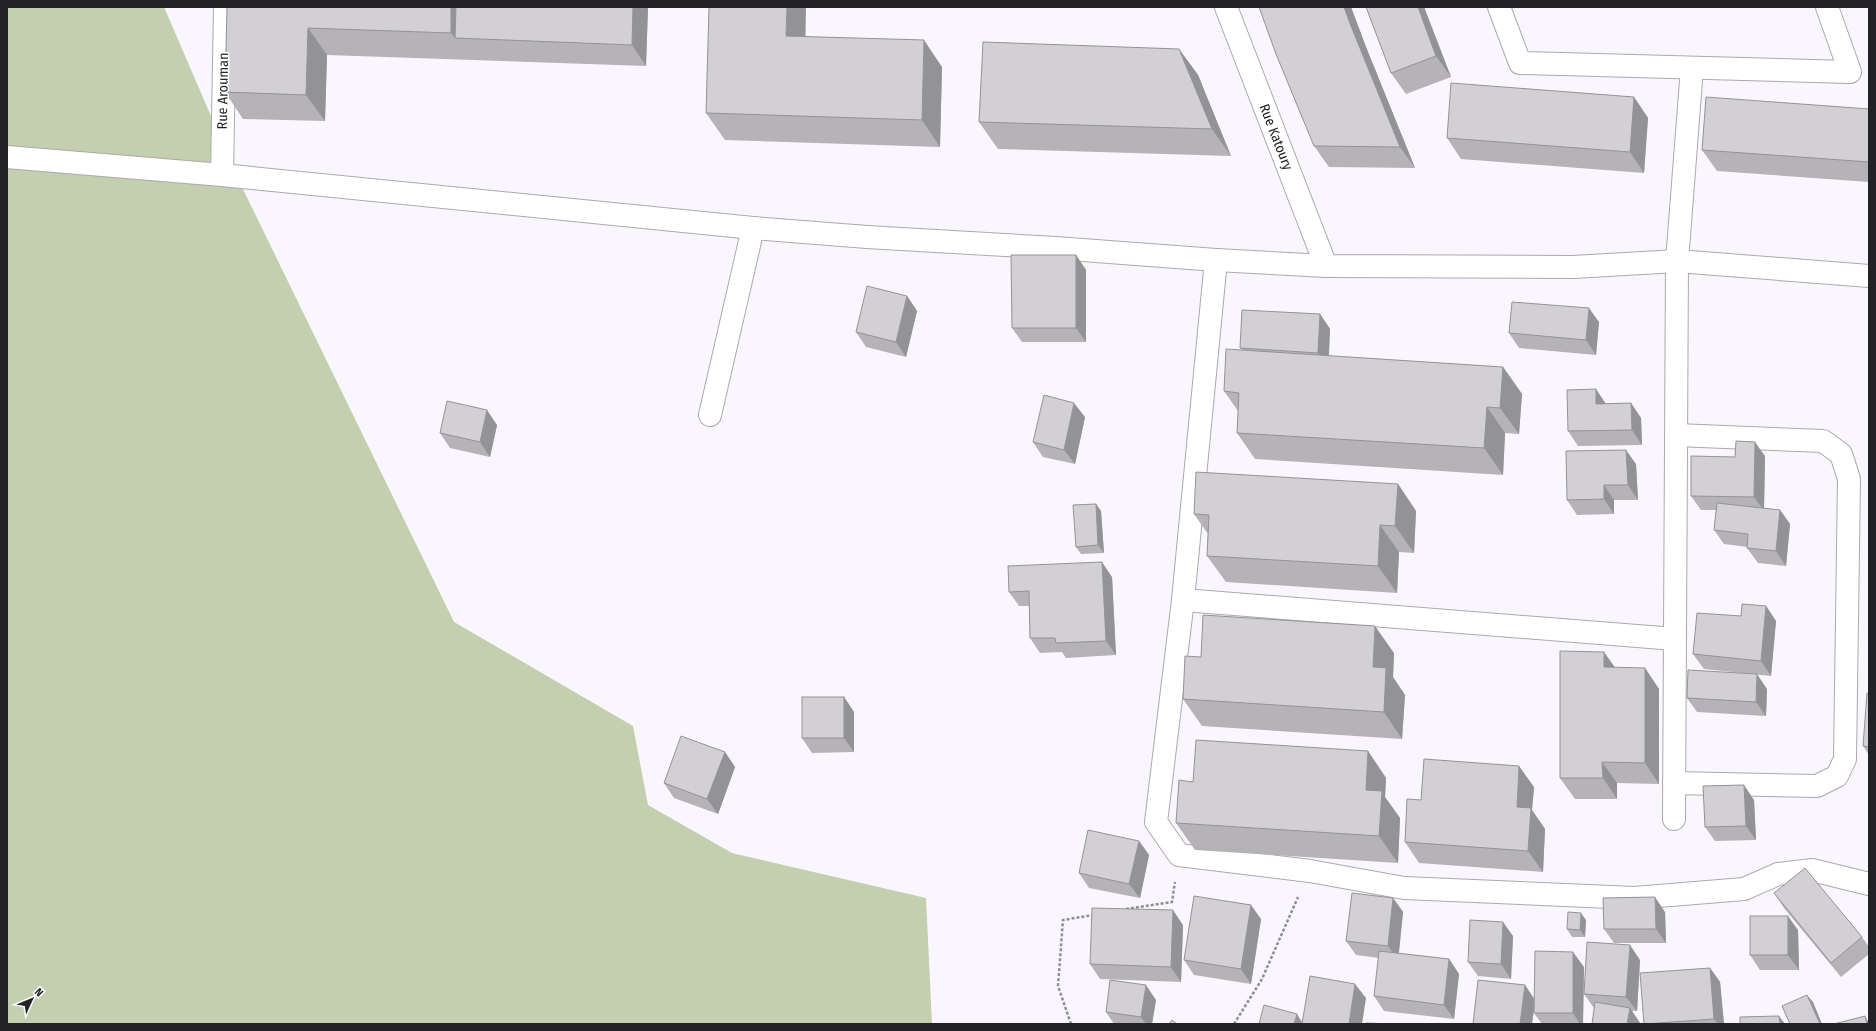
<svg xmlns="http://www.w3.org/2000/svg" width="1876" height="1031" viewBox="0 0 1876 1031" font-family="'Fira Sans Condensed',sans-serif">
  <rect width="100%" height="100%" fill="#f9f7fd"/>
  <path fill="#c4cfaf" d="M 7,7 L 164,7 L 239,181 L 454,622 L 633,726 L 648,805 L 732,853 L 926,898 L 932,1024 L 7,1024 Z"/>
  <g fill="none" stroke-linecap="round" stroke-linejoin="round">
    <defs>
      <g id="minor">
        <path d="M 1226,7 L 1326,266"/>
        <path d="M 1499,7 L 1520,63 L 1850,72 L 1827,7"/>
        <path d="M 7,157 L 222,175 L 753,228 L 867,237 L 1056,248 L 1216,260 L 1326,266 L 1573,267 L 1677,261 L 1869,276"/>
        <path d="M 222,175 L 225,7"/>
        <path d="M 1216,260 L 1183,600 L 1156,822 L 1179,855 L 1310,871 L 1404,888 L 1634,898 L 1744,889 L 1778,874 L 1812,870 L 1869,884"/>
        <path d="M 710,415 L 753,228"/>
        <path d="M 1183,600 L 1675,639"/>
        <path d="M 1674,783 L 1817,786 L 1837,776 L 1845,759 L 1849,479 L 1841,454 L 1823,441 L 1676,435"/>
        <path d="M 1674,819 L 1677,261 L 1692,68"/>
      </g>
    </defs>
    <use href="#minor" stroke="#aba9ae" stroke-width="24"/>
    <g stroke="#908f93" stroke-width="2.5" stroke-dasharray="3 2" stroke-linecap="butt">
      <path d="M 1126,909 L 1172,902 L 1175,882"/>
      <path d="M 1071,1024 L 1058,986 L 1063,920 L 1093,915"/>
      <path d="M 1234,1024 L 1262,979 L 1298,897"/>
    </g>
    <use href="#minor" stroke="#fff" stroke-width="22"/>
  </g>
  <g fill="#b5b3b7">
    <path d="M 227,7 L 648,7 L 646,66 L 327,55 L 325,121 L 243,119 L 225,92 Z"/>
    <path d="M 1259,7 L 1351,7 L 1366,47 L 1415,168 L 1329,167 L 1314,146 Z"/>
    <path d="M 1424,7 L 1451,77 L 1406,94 L 1391,73 Z"/>
    <path d="M 805,36 L 942,67 L 940,147 L 725,140 L 706,113 Z"/>
    <path d="M 1179,49 L 1198,75 L 1231,156 L 998,149 L 979,122 Z"/>
    <path d="M 1634,97 L 1648,118 L 1644,173 L 1461,159 L 1447,138 Z"/>
    <path d="M 1869,109 L 1869,182 L 1717,171 L 1702,150 Z"/>
    <path d="M 1076,255 L 1086,270 L 1086,342 L 1022,342 L 1012,328 Z"/>
    <path d="M 907,296 L 917,311 L 906,357 L 866,347 L 856,332 Z"/>
    <path d="M 1320,314 L 1330,329 L 1329,356 L 1503,367 L 1522,394 L 1519,434 L 1505,433 L 1503,475 L 1255,459 L 1237,433 L 1238,411 L 1224,391 L 1242,350 L 1240,348 Z"/>
    <path d="M 1599,322 L 1596,355 L 1519,348 L 1509,333 Z"/>
    <path d="M 1631,403 L 1641,418 L 1642,445 L 1578,446 L 1568,431 L 1606,404 Z"/>
    <path d="M 1085,417 L 1075,464 L 1043,457 L 1033,442 Z"/>
    <path d="M 497,425 L 490,457 L 450,448 L 440,433 Z"/>
    <path d="M 1765,456 L 1764,508 L 1780,510 L 1790,524 L 1786,566 L 1758,563 L 1747,548 L 1748,547 L 1724,544 L 1714,530 L 1716,510 L 1701,510 L 1691,496 Z"/>
    <path d="M 1636,464 L 1638,500 L 1614,500 L 1614,514 L 1577,515 L 1567,500 Z"/>
    <path d="M 1398,484 L 1416,511 L 1414,553 L 1399,552 L 1397,593 L 1226,582 L 1207,556 L 1208,534 L 1194,514 Z"/>
    <path d="M 1096,504 L 1101,511 L 1104,553 L 1081,554 L 1076,547 Z"/>
    <path d="M 1112,577 L 1116,655 L 1066,658 L 1062,652 L 1040,653 L 1030,638 L 1029,606 L 1019,606 L 1009,592 Z"/>
    <path d="M 1766,606 L 1776,621 L 1771,676 L 1704,669 L 1693,654 Z"/>
    <path d="M 1394,653 L 1393,677 L 1405,695 L 1402,739 L 1202,726 L 1183,699 L 1201,657 Z"/>
    <path d="M 1615,668 L 1645,668 L 1659,689 L 1659,784 L 1617,783 L 1617,799 L 1575,799 L 1560,778 Z"/>
    <path d="M 1767,689 L 1766,716 L 1697,712 L 1687,698 Z"/>
    <path d="M 1869,693 L 1869,755 L 1863,746 Z"/>
    <path d="M 844,697 L 854,712 L 854,752 L 812,753 L 802,738 Z"/>
    <path d="M 1368,751 L 1386,778 L 1385,797 L 1400,818 L 1398,863 L 1195,850 L 1176,823 L 1193,782 Z"/>
    <path d="M 725,752 L 735,767 L 718,814 L 674,798 L 664,783 Z"/>
    <path d="M 1534,787 L 1532,810 L 1545,829 L 1543,872 L 1419,863 L 1405,842 Z"/>
    <path d="M 1754,800 L 1756,840 L 1715,841 L 1705,827 Z"/>
    <path d="M 1139,841 L 1149,855 L 1140,898 L 1089,888 L 1079,873 Z"/>
    <path d="M 1774,893 L 1862,937 L 1869,947 L 1869,954 L 1841,977 L 1784,908 Z"/>
    <path d="M 1393,898 L 1403,912 L 1399,953 L 1449,959 L 1459,974 L 1454,1019 L 1384,1011 L 1374,996 L 1379,958 L 1356,955 L 1346,941 Z"/>
    <path d="M 1665,912 L 1666,943 L 1614,943 L 1604,929 Z"/>
    <path d="M 1261,919 L 1251,984 L 1194,975 L 1184,960 Z"/>
    <path d="M 1586,920 L 1585,937 L 1572,937 L 1567,929 Z"/>
    <path d="M 1183,925 L 1181,982 L 1100,979 L 1090,964 Z"/>
    <path d="M 1798,930 L 1799,970 L 1760,970 L 1750,955 Z"/>
    <path d="M 1513,936 L 1511,979 L 1478,976 L 1468,962 Z"/>
    <path d="M 1640,960 L 1637,1011 L 1632,1011 L 1640,1023 L 1640,1024 L 1592,1024 L 1594,1008 L 1584,994 Z"/>
    <path d="M 1584,967 L 1583,1024 L 1542,1024 L 1534,1013 L 1534,1009 L 1532,1024 L 1473,1024 L 1525,985 L 1534,999 Z"/>
    <path d="M 1710,968 L 1720,982 L 1724,1024 L 1644,1024 Z"/>
    <path d="M 1156,1000 L 1152,1024 L 1114,1024 L 1106,1012 Z"/>
  </g>
  <g fill="#939295">
    <path d="M 451,7 L 471,7 L 455,38 L 451,33 Z"/>
    <path d="M 633,7 L 648,7 L 646,66 L 632,45 Z"/>
    <path d="M 787,7 L 806,7 L 805,62 L 786,36 Z"/>
    <path d="M 1344,7 L 1351,7 L 1366,47 L 1415,168 L 1400,147 L 1351,26 Z"/>
    <path d="M 1418,7 L 1424,7 L 1451,77 L 1436,56 Z"/>
    <path d="M 308,28 L 327,55 L 325,121 L 306,95 Z"/>
    <path d="M 924,40 L 942,67 L 940,147 L 922,120 Z"/>
    <path d="M 1179,49 L 1198,75 L 1231,156 L 1212,129 Z"/>
    <path d="M 1634,97 L 1648,118 L 1644,173 L 1630,152 Z"/>
    <path d="M 1076,255 L 1086,270 L 1086,342 L 1076,328 Z"/>
    <path d="M 907,296 L 917,311 L 906,357 L 896,342 Z"/>
    <path d="M 1589,308 L 1599,322 L 1596,355 L 1586,340 Z"/>
    <path d="M 1320,314 L 1330,329 L 1328,367 L 1318,353 Z"/>
    <path d="M 1503,367 L 1522,394 L 1519,434 L 1500,408 Z"/>
    <path d="M 1596,389 L 1606,404 L 1596,404 Z"/>
    <path d="M 1074,403 L 1085,417 L 1075,464 L 1064,450 Z"/>
    <path d="M 1631,403 L 1641,418 L 1642,445 L 1632,430 Z"/>
    <path d="M 1487,407 L 1505,433 L 1503,475 L 1484,448 Z"/>
    <path d="M 487,410 L 497,425 L 490,457 L 480,442 Z"/>
    <path d="M 1755,442 L 1765,456 L 1764,511 L 1754,497 Z"/>
    <path d="M 1626,450 L 1636,464 L 1638,500 L 1628,485 Z"/>
    <path d="M 1398,484 L 1416,511 L 1414,553 L 1395,526 Z"/>
    <path d="M 1604,485 L 1614,500 L 1614,514 L 1604,499 Z"/>
    <path d="M 1096,504 L 1101,511 L 1104,553 L 1098,545 Z"/>
    <path d="M 1780,510 L 1790,524 L 1786,566 L 1776,551 Z"/>
    <path d="M 1380,525 L 1399,552 L 1397,593 L 1378,566 Z"/>
    <path d="M 1102,562 L 1112,577 L 1116,655 L 1106,641 Z"/>
    <path d="M 1766,606 L 1776,621 L 1771,676 L 1761,661 Z"/>
    <path d="M 1375,626 L 1394,653 L 1393,677 L 1405,695 L 1402,739 L 1384,712 L 1373,667 Z"/>
    <path d="M 1604,652 L 1619,673 L 1604,667 Z"/>
    <path d="M 1645,668 L 1659,689 L 1659,784 L 1645,763 Z"/>
    <path d="M 1757,674 L 1767,689 L 1766,716 L 1756,702 Z"/>
    <path d="M 844,697 L 854,712 L 854,752 L 844,738 Z"/>
    <path d="M 1368,751 L 1386,778 L 1385,797 L 1400,818 L 1398,863 L 1379,836 L 1366,790 Z"/>
    <path d="M 725,752 L 735,767 L 718,814 L 707,799 Z"/>
    <path d="M 1602,762 L 1617,783 L 1617,799 L 1603,778 Z"/>
    <path d="M 1519,766 L 1534,787 L 1532,810 L 1545,829 L 1543,872 L 1528,851 L 1517,807 Z"/>
    <path d="M 1744,785 L 1754,800 L 1756,840 L 1746,826 Z"/>
    <path d="M 1139,841 L 1149,855 L 1140,898 L 1129,884 Z"/>
    <path d="M 1655,897 L 1665,912 L 1666,943 L 1656,929 Z"/>
    <path d="M 1393,898 L 1403,912 L 1398,960 L 1388,946 Z"/>
    <path d="M 1251,905 L 1261,919 L 1251,984 L 1241,969 Z"/>
    <path d="M 1173,910 L 1183,925 L 1181,982 L 1171,967 Z"/>
    <path d="M 1581,913 L 1586,920 L 1585,937 L 1580,930 Z"/>
    <path d="M 1788,916 L 1798,930 L 1799,970 L 1788,955 Z"/>
    <path d="M 1503,922 L 1513,936 L 1511,979 L 1501,964 Z"/>
    <path d="M 1630,945 L 1640,960 L 1637,1011 L 1626,997 Z"/>
    <path d="M 1573,952 L 1584,967 L 1583,1024 L 1580,1024 L 1573,1013 Z"/>
    <path d="M 1449,959 L 1459,974 L 1454,1019 L 1444,1005 Z"/>
    <path d="M 1710,968 L 1720,982 L 1724,1024 L 1718,1024 L 1714,1019 Z"/>
    <path d="M 1355,984 L 1366,998 L 1362,1024 L 1349,1024 Z"/>
    <path d="M 1146,985 L 1156,1000 L 1152,1024 L 1146,1024 L 1141,1017 Z"/>
    <path d="M 1525,985 L 1535,1000 L 1532,1024 L 1520,1024 Z"/>
    <path d="M 1807,995 L 1813,1002 L 1822,1024 L 1820,1024 Z"/>
    <path d="M 1630,1008 L 1640,1023 L 1640,1024 L 1627,1024 Z"/>
    <path d="M 1297,1014 L 1303,1024 L 1294,1024 Z"/>
    <path d="M 1779,1016 L 1785,1024 L 1780,1024 Z"/>
    <path d="M 1865,1016 L 1869,1023 L 1869,1024 L 1867,1024 Z"/>
  </g>
  <g fill="#d2d0d5" stroke="#939295">
    <path d="M 227,7 L 451,7 L 451,33 L 308,28 L 306,95 L 225,92 Z"/>
    <path d="M 456,7 L 633,7 L 632,45 L 455,38 Z"/>
    <path d="M 709,7 L 787,7 L 786,36 L 924,40 L 922,120 L 706,113 Z"/>
    <path d="M 1259,7 L 1344,7 L 1351,26 L 1400,147 L 1314,146 L 1276,54 Z"/>
    <path d="M 1366,7 L 1418,7 L 1436,56 L 1391,73 Z"/>
    <path d="M 983,42 L 1179,49 L 1212,129 L 979,122 Z"/>
    <path d="M 1451,83 L 1634,97 L 1630,152 L 1447,138 Z"/>
    <path d="M 1706,97 L 1869,109 L 1869,162 L 1702,150 Z"/>
    <path d="M 1011,255 L 1076,255 L 1076,328 L 1012,328 Z"/>
    <path d="M 867,286 L 907,296 L 896,342 L 856,332 Z"/>
    <path d="M 1512,302 L 1589,308 L 1586,340 L 1509,333 Z"/>
    <path d="M 1242,310 L 1320,314 L 1318,353 L 1240,348 Z"/>
    <path d="M 1226,349 L 1503,367 L 1500,408 L 1487,407 L 1484,448 L 1237,433 L 1239,393 L 1224,391 Z"/>
    <path d="M 1596,389 L 1596,404 L 1631,403 L 1632,430 L 1568,431 L 1567,390 Z"/>
    <path d="M 1044,395 L 1074,403 L 1064,450 L 1033,442 Z"/>
    <path d="M 447,401 L 487,410 L 480,442 L 440,433 Z"/>
    <path d="M 1736,441 L 1755,442 L 1754,497 L 1691,496 L 1691,456 L 1735,457 Z"/>
    <path d="M 1626,450 L 1628,485 L 1604,485 L 1604,499 L 1567,500 L 1566,451 Z"/>
    <path d="M 1196,472 L 1398,484 L 1395,526 L 1380,525 L 1378,566 L 1207,556 L 1209,515 L 1194,514 Z"/>
    <path d="M 1717,503 L 1780,510 L 1776,551 L 1747,548 L 1748,534 L 1714,530 Z"/>
    <path d="M 1096,504 L 1098,545 L 1076,547 L 1073,505 Z"/>
    <path d="M 1102,562 L 1106,641 L 1056,643 L 1055,638 L 1030,638 L 1029,591 L 1009,592 L 1008,566 Z"/>
    <path d="M 1742,604 L 1766,606 L 1761,661 L 1693,654 L 1697,613 L 1741,616 Z"/>
    <path d="M 1203,615 L 1375,626 L 1373,667 L 1386,668 L 1384,712 L 1183,699 L 1185,656 L 1201,657 Z"/>
    <path d="M 1560,651 L 1604,652 L 1604,667 L 1645,668 L 1645,763 L 1602,762 L 1603,778 L 1560,778 Z"/>
    <path d="M 1688,670 L 1757,674 L 1756,702 L 1687,698 Z"/>
    <path d="M 1867,693 L 1869,693 L 1869,747 L 1863,746 Z"/>
    <rect x="802" y="697" width="42" height="41"/>
    <path d="M 681,736 L 725,752 L 707,799 L 664,783 Z"/>
    <path d="M 1196,740 L 1368,751 L 1366,790 L 1382,791 L 1379,836 L 1176,823 L 1179,780 L 1193,782 Z"/>
    <path d="M 1424,759 L 1519,766 L 1517,807 L 1531,808 L 1528,851 L 1405,842 L 1407,799 L 1421,800 Z"/>
    <path d="M 1744,785 L 1746,826 L 1705,827 L 1703,786 Z"/>
    <path d="M 1088,830 L 1139,841 L 1129,884 L 1079,873 Z"/>
    <path d="M 1805,868 L 1862,937 L 1831,963 L 1774,893 Z"/>
    <path d="M 1352,893 L 1393,898 L 1388,946 L 1346,941 Z"/>
    <path d="M 1194,896 L 1251,905 L 1241,969 L 1184,960 Z"/>
    <path d="M 1655,897 L 1656,929 L 1604,929 L 1603,898 Z"/>
    <path d="M 1092,908 L 1173,910 L 1171,967 L 1090,964 Z"/>
    <path d="M 1568,912 L 1581,913 L 1580,930 L 1567,929 Z"/>
    <rect x="1750" y="916" width="38" height="39"/>
    <path d="M 1470,920 L 1503,922 L 1501,964 L 1468,962 Z"/>
    <path d="M 1587,942 L 1630,945 L 1626,997 L 1584,994 Z"/>
    <path d="M 1379,951 L 1449,959 L 1444,1005 L 1374,996 Z"/>
    <path d="M 1535,951 L 1573,952 L 1573,1013 L 1534,1013 Z"/>
    <path d="M 1710,968 L 1714,1019 L 1644,1024 L 1640,973 Z"/>
    <path d="M 1310,976 L 1355,984 L 1349,1024 L 1302,1024 Z"/>
    <path d="M 1110,980 L 1146,985 L 1141,1017 L 1106,1012 Z"/>
    <path d="M 1478,980 L 1525,985 L 1520,1024 L 1473,1024 Z"/>
    <path d="M 1807,995 L 1820,1024 L 1790,1024 L 1782,1006 Z"/>
    <path d="M 1595,1002 L 1630,1008 L 1627,1024 L 1592,1024 Z"/>
    <path d="M 1264,1005 L 1297,1014 L 1294,1024 L 1259,1024 Z"/>
    <path d="M 1779,1016 L 1780,1024 L 1740,1024 L 1740,1017 Z"/>
    <path d="M 1865,1016 L 1867,1024 L 1834,1024 Z"/>
    <path d="M 1172,1020 L 1177,1024 L 1169,1024 Z"/>
    <path d="M 1366,1023 L 1394,1024 L 1366,1024 Z"/>
  </g>
  <g text-anchor="middle" dominant-baseline="central" stroke-width="3" stroke-linejoin="round" paint-order="stroke">
    <g font-size="14" fill="#232224" stroke="#fff">
      <text transform="translate(223 91) rotate(-89)">Rue Arouman</text>
      <text transform="translate(1276 137) rotate(69)">Rue Katoury</text>
    </g>
  </g>
  <rect width="1876" height="1031" fill="none" stroke="#232224" stroke-width="16"/>
  <g transform="translate(32 999) rotate(46)" stroke="#ffffff" stroke-width="3" paint-order="stroke">
  <path d="M0-3L7 15L0 10L-7 15Z" fill="#232224"/>
  <text y="-6" font-size="11" font-weight="bold" text-anchor="middle" fill="#232224">N</text>
  </g>
</svg>
